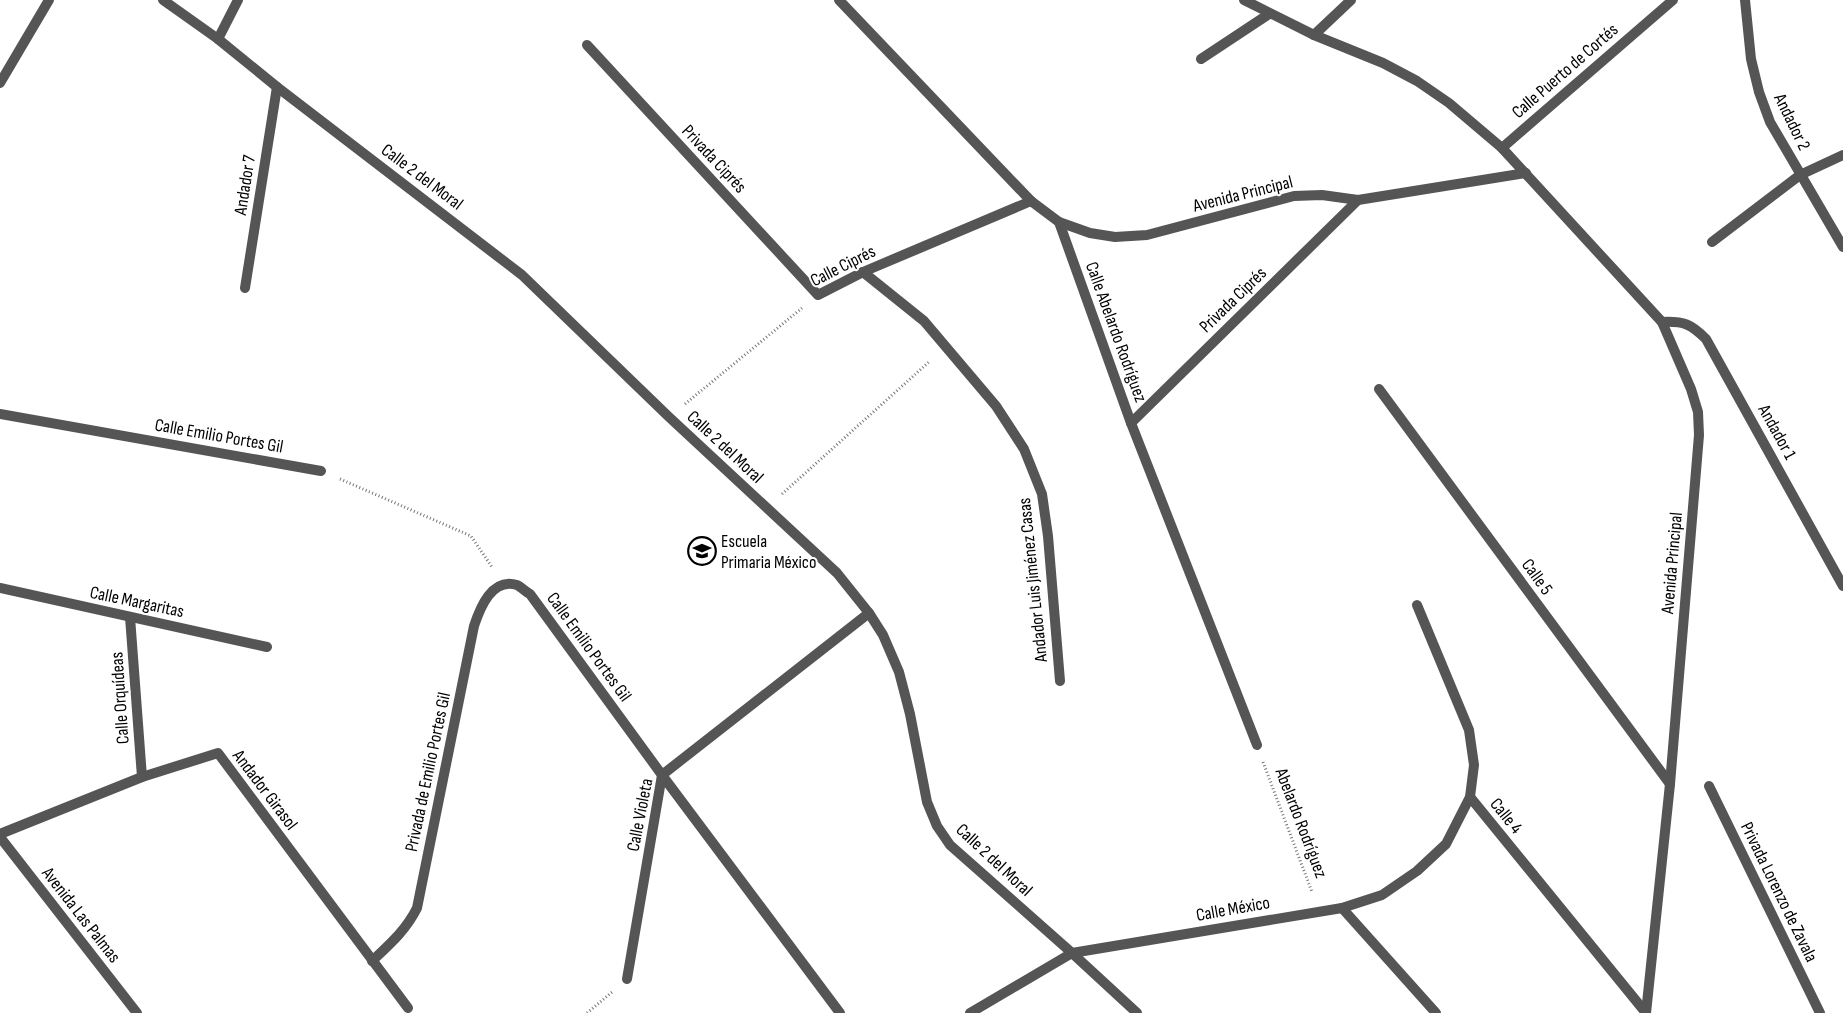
<svg xmlns="http://www.w3.org/2000/svg" width="1843" height="1013" viewBox="0 0 1843 1013" font-family="'Sofia Sans Condensed',sans-serif">
  <rect width="100%" height="100%" fill="#fff"/>
  <g fill="none" stroke-linecap="round" stroke-linejoin="round">
    <g stroke="#777" stroke-width="3" stroke-dasharray="1 2.5" stroke-linecap="butt">
      <path d="M 685,404 L 802,308"/>
      <path d="M 340,479 L 471,536 L 492,567"/>
      <path d="M 782,494 L 930,361"/>
      <path d="M 1263,762 L 1312,892"/>
      <path d="M 587,1013 L 612,992"/>
    </g>
    <g stroke="#555" stroke-width="10">
      <path d="M 163,0 L 218,39 L 277,87 L 522,275 L 669,417 L 837,573 L 869,613 L 883,635 L 899,672 L 910,714 L 927,802 L 937,826 L 950,845 L 1072,953 L 1137,1013"/>
      <path d="M 839,0 L 1031,201 L 1059,222 L 1131,423 L 1257,745"/>
      <path d="M 1244,0 L 1314,35 L 1383,63 L 1417,81 L 1449,103 L 1502,148 L 1662,322 L 1691,389 L 1698,412 L 1699,435 L 1670,784 L 1646,1013"/>
      <path d="M 1745,0 L 1751,59 L 1759,92 L 1770,122 L 1843,247"/>
      <path d="M 1314,35 L 1351,0"/>
      <path d="M 218,39 L 238,0"/>
      <path d="M 587,45 L 818,295 L 863,272 L 1031,201"/>
      <path d="M 1201,59 L 1269,14"/>
      <path d="M 0,83 L 49,0"/>
      <path d="M 1502,148 L 1673,0"/>
      <path d="M 1059,222 L 1090,233 L 1115,237 L 1147,235 L 1294,196 L 1322,195 L 1358,200 L 1526,173"/>
      <path d="M 1712,242 L 1800,175 L 1843,155"/>
      <path d="M 863,272 L 924,321 L 996,406 L 1024,449 L 1042,494 L 1048,536 L 1060,681"/>
      <path d="M 245,288 L 277,87"/>
      <path d="M 1662,322 C 1684,321 1691,324 1706,339 L 1843,586"/>
      <path d="M 1379,389 L 1670,784"/>
      <path d="M 0,414 L 321,471"/>
      <path d="M 1131,423 L 1358,200"/>
      <path d="M 0,588 L 267,647"/>
      <path d="M 130,617 L 142,777"/>
      <path d="M 1709,786 L 1820,1013"/>
      <path d="M 1470,797 L 1646,1013"/>
      <path d="M 0,834 L 142,777 L 218,753 L 408,1008"/>
      <path d="M 0,837 L 137,1013"/>
      <path d="M 1342,908 L 1436,1013"/>
      <path d="M 372,961 C 390,944 406,930 417,908 L 474,626 C 480,608 492,577 517,585 C 521,587 526,592 530,594 L 662,775 L 840,1013"/>
      <path d="M 627,979 L 662,775 L 869,613"/>
      <path d="M 970,1013 L 1072,953 L 1342,908 L 1382,895 L 1417,871 L 1446,844 L 1470,797 L 1474,765 L 1469,730 L 1417,605"/>
    </g>
  </g>
  <defs>
    <symbol id="school-ring" viewBox="-11 -11 22 22"><circle r="9.5" fill="#fff" stroke="#000" stroke-width="1.5"/><path d="M0-5L7-2L0 1L-7-2ZM-4 1L0 2.5L4 1V4Q0 6-4 4Z" fill="#000"/></symbol>
  </defs>
  <g fill-rule="evenodd">
    <use href="#school-ring" x="686" y="535" width="32" height="32"/>
  </g>
  <g text-anchor="middle" dominant-baseline="central" stroke-width="4" stroke-linejoin="round" paint-order="stroke">
    <g font-size="18" fill="#000" stroke="#fff">
      <text transform="translate(1565 71) rotate(-41)">Calle Puerto de Cortés</text>
      <text transform="translate(1792 122) rotate(64)">Andador 2</text>
      <text transform="translate(714 159) rotate(47)">Privada Ciprés</text>
      <text transform="translate(422 177) rotate(37)">Calle 2 del Moral</text>
      <text transform="translate(245 185) rotate(-81)">Andador 7</text>
      <text transform="translate(1243 194) rotate(-14)">Avenida Principal</text>
      <text transform="translate(843 266) rotate(-27)">Calle Ciprés</text>
      <text transform="translate(1233 300) rotate(-44)">Privada Ciprés</text>
      <text transform="translate(1116 332) rotate(70)">Calle Abelardo Rodríguez</text>
      <text transform="translate(1777 432) rotate(61)">Andador 1</text>
      <text transform="translate(219 436) rotate(10)">Calle Emilio Portes Gil</text>
      <text transform="translate(725 447) rotate(43)">Calle 2 del Moral</text>
      <text transform="translate(1672 563) rotate(-85)">Avenida Principal</text>
      <text transform="translate(1537 577) rotate(54)">Calle 5</text>
      <text transform="translate(1033 580) rotate(-96)">Andador Luis Jiménez Casas</text>
      <text transform="translate(137 602) rotate(12)">Calle Margaritas</text>
      <text transform="translate(589 647) rotate(54)">Calle Emilio Portes Gil</text>
      <text transform="translate(120 698) rotate(-94)">Calle Orquídeas</text>
      <text transform="translate(428 772) rotate(-78)">Privada de Emilio Portes Gil</text>
      <text transform="translate(265 790) rotate(53)">Andador Girasol</text>
      <text transform="translate(640 815) rotate(-79)">Calle Violeta</text>
      <text transform="translate(1506 816) rotate(51)">Calle 4</text>
      <text transform="translate(1301 823) rotate(69)">Abelardo Rodríguez</text>
      <text transform="translate(994 860) rotate(43)">Calle 2 del Moral</text>
      <text transform="translate(1779 892) rotate(64)">Privada Lorenzo de Zavala</text>
      <text transform="translate(1233 909) rotate(-10)">Calle México</text>
      <text transform="translate(81 915) rotate(52)">Avenida Las Palmas</text>
    </g>
    <g font-size="18" fill="#000" stroke="#fff" text-anchor="start">
      <text x="721" y="541">Escuela<tspan x="721" dy="21">Primaria México</tspan></text>
    </g>
  </g>
</svg>
